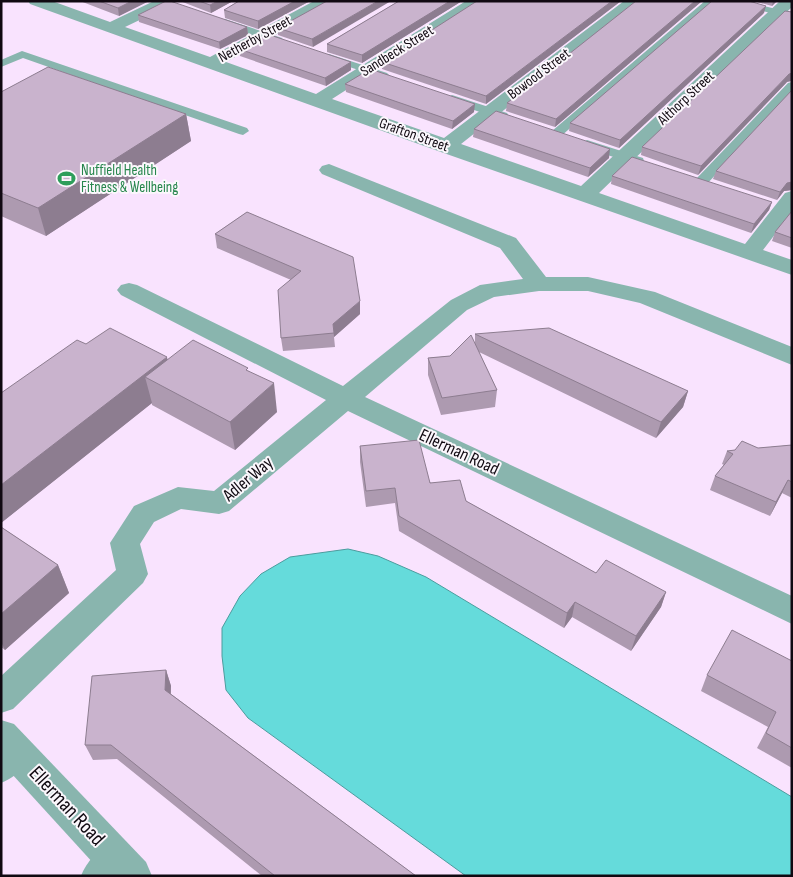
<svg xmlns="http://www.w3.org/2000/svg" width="793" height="877" viewBox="0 0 793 877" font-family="'Sofia Sans Condensed',sans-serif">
  <rect width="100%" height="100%" fill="#f9e3fe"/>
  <path fill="#65dbdb" stroke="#4c9c9e" d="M 348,549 L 378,556 L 426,577 L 792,797 L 792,876 L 466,876 L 248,718 L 226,690 L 222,656 L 222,628 L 240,596 L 261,574 L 290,557 Z"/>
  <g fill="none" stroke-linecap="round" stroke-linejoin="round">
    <g fill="#89b5ae" fill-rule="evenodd">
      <path d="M 705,1 L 716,1 L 560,137 L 552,137 L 550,134 L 552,131 Z"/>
      <path d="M 726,1 L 744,1 L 792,13 L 792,19 Z"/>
      <path d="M 225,19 L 282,38 L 283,40 L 282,42 L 274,42 L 221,24 L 220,22 L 221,20 Z"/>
      <path d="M 22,51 L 247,128 L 249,131 L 243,135 L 239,134 L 23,58 L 1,67 L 1,60 Z"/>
      <path d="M 329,54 L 387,73 L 389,75 L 383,78 L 325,59 L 324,57 L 325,55 Z"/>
      <path d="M 792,82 L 792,92 L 706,185 L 696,185 L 694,182 L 696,179 L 788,83 Z"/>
      <path d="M 452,95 L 507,113 L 509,116 L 503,120 L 448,101 L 446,99 L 448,97 Z"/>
      <path d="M 587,140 L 643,158 L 644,161 L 638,165 L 583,147 L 581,144 Z"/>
      <path d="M 20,744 L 28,747 L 31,755 C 26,767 14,778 1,783 L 1,757 L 12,747 Z"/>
      <path d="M 113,843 L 122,846 L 125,855 L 122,864 L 110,876 L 81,876 C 86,862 99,848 113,843 Z"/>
    </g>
    <g fill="#89b5ae" fill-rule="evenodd">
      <path d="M 28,1 L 52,1 L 110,22 L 154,1 L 175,1 L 173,4 L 125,27 L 210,57 L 314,1 L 334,1 L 332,4 L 226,62 L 316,94 L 466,1 L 485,1 L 332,99 L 444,138 L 624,1 L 642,1 L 461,144 L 581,186 L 780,1 L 792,1 L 792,7 L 599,193 L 745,244 L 785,193 L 792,191 L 792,212 L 763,250 L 792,260 L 792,275 L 438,151 L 30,4 Z"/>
      <path d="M 329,164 L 516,238 L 546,277 L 588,277 L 655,292 L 792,347 L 792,365 L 640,303 L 588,291 L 539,291 L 494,297 L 467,310 L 365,397 L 792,596 L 792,624 L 348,411 L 229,511 L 219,514 L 181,509 L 154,522 L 140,544 L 148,574 L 143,583 L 13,709 L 1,713 L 1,676 L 116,570 L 110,543 L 134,506 L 178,487 L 214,491 L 326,400 L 121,295 L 117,290 L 121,285 L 129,283 L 137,285 L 343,386 L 451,300 L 480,285 L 523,279 L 500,248 L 322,174 L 319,170 L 322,166 Z"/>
      <path d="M 1,720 L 14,724 L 146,862 L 152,876 L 105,876 L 1,762 Z"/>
    </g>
  </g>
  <g fill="#ad9ab0">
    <path d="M 80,1 L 149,1 L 119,16 Z"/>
    <path d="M 180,1 L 233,1 L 211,13 Z"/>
    <path d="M 239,1 L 310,1 L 258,29 L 225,18 L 224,10 Z"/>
    <path d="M 327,1 L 313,47 L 278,35 L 278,28 Z"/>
    <path d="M 399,1 L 462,1 L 362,63 L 327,52 L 327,44 Z"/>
    <path d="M 621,1 L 486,104 L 382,69 L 382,62 Z"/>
    <path d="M 636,1 L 702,1 L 555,127 L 506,111 L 507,103 Z"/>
    <path d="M 753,1 L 777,1 L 772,6 Z"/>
    <path d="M 764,13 L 619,148 L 569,131 L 570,123 Z"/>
    <path d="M 138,15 L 247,27 L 248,35 L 220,49 L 139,22 Z"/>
    <path d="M 239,49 L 351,70 L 326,86 L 240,56 Z"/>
    <path d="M 787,82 L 698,175 L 641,155 L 642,147 Z"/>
    <path d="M 345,84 L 474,112 L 452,129 L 346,92 Z"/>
    <path d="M 792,90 L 792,190 L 784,191 L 777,200 L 713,179 L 716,171 Z"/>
    <path d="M 1,92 L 186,114 L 191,141 L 46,236 L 1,216 Z"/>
    <path d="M 474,129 L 609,158 L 588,177 L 473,137 Z"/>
    <path d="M 612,176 L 772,202 L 769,210 L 751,233 L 611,184 Z"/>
    <path d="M 792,211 L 792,248 L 772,241 L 775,232 Z"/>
    <path d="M 247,212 L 360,314 L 334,337 L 335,347 L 283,351 L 281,338 L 291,280 L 217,248 L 215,234 Z"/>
    <path d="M 475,334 L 688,391 L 683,407 L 656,438 L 479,352 L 497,390 L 495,407 L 441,415 L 428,375 L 428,358 L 450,356 L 475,343 Z"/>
    <path d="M 86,344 L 167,360 L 249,371 L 277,412 L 235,450 L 152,405 L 152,403 L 1,523 L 1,393 Z"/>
    <path d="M 792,445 L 792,498 L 782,493 L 770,516 L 710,490 L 715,476 L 724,465 L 722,464 L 727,451 Z"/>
    <path d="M 360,446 L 466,501 L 596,573 L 666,592 L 661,607 L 631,651 L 572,617 L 564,628 L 399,531 L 395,503 L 366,507 L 360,462 Z"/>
    <path d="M 1,527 L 58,565 L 69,593 L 5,650 L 1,647 Z"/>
    <path d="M 792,661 L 792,768 L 757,748 L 768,727 L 701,691 L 707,675 Z"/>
    <path d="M 166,670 L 171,686 L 171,694 L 416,876 L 262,876 L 117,759 L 93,760 L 85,745 Z"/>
  </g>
  <g fill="#8d7d90">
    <path d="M 132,1 L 149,1 L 119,16 L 118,8 Z"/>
    <path d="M 218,1 L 233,1 L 211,13 L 210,5 Z"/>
    <path d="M 295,1 L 310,1 L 258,29 L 258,21 Z"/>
    <path d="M 378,1 L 391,1 L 313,47 L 312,39 Z"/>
    <path d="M 450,1 L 462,1 L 362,63 L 362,55 Z"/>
    <path d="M 612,1 L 621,1 L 486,104 L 486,96 Z"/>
    <path d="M 695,1 L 702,1 L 555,127 L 556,119 Z"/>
    <path d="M 773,1 L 777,1 L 772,6 Z"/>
    <path d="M 766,6 L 764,13 L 619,148 L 620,140 Z"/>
    <path d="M 247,27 L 248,35 L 220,49 L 219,42 Z"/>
    <path d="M 351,62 L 351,70 L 326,86 L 325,78 Z"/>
    <path d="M 792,73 L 792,81 L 787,82 L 698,175 L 701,166 L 789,74 Z"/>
    <path d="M 475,104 L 474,112 L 452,129 L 453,121 Z"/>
    <path d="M 186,114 L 191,141 L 46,236 L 38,208 Z"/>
    <path d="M 610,149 L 609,158 L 588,177 L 590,168 Z"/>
    <path d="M 792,182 L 792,190 L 784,191 L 777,200 L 780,192 L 787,183 Z"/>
    <path d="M 772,202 L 769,210 L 751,233 L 754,224 Z"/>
    <path d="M 360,301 L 360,314 L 334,337 L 333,324 Z"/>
    <path d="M 167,357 L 173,386 L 145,377 L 152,403 L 1,523 L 1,485 Z"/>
    <path d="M 274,383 L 277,412 L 235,450 L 230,422 Z"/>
    <path d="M 688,391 L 683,407 L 656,438 L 661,422 Z"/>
    <path d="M 788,480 L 782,493 L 770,516 L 776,502 Z"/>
    <path d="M 58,565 L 69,593 L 5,650 L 1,642 L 1,614 Z"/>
    <path d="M 666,592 L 661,607 L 631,651 L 636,636 Z"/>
    <path d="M 575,602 L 572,617 L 564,628 L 567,613 Z"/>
    <path d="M 166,670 L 171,686 L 170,705 L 165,690 Z"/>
  </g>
  <g fill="#c9b3cd" stroke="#8d7d90">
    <path d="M 99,1 L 132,1 L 118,8 Z"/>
    <path d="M 166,1 L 170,1 L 247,27 L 219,42 L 138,15 Z"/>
    <path d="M 199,1 L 218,1 L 210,5 Z"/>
    <path d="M 239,1 L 295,1 L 258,21 L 224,10 Z"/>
    <path d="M 327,1 L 378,1 L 312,39 L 278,28 Z"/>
    <path d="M 399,1 L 450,1 L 362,55 L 327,44 Z"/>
    <path d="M 477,1 L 612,1 L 486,96 L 382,62 Z"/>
    <path d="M 636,1 L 695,1 L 556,119 L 507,103 Z"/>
    <path d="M 712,1 L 749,1 L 766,6 L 620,140 L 570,123 Z"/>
    <path d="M 785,11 L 792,12 L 792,73 L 789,74 L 701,166 L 642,147 Z"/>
    <path d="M 267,34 L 351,62 L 325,78 L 239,49 Z"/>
    <path d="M 48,67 L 186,114 L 38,208 L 1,193 L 1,92 Z"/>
    <path d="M 370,69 L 475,104 L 453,121 L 345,84 Z"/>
    <path d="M 792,90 L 792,182 L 787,183 L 780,192 L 716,171 Z"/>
    <path d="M 496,111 L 610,149 L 590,168 L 474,129 Z"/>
    <path d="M 632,157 L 772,202 L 754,224 L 612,176 Z"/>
    <path d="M 792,211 L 792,238 L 775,232 Z"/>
    <path d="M 247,212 L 353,257 L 360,301 L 333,324 L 334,333 L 281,338 L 278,290 L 301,271 L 215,234 Z"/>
    <path d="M 110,328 L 167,357 L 1,485 L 1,393 L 77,340 L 86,344 Z"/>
    <path d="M 549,328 L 688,391 L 661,422 L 475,334 Z"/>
    <path d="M 471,335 L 497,390 L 442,398 L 428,358 L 450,356 Z"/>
    <path d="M 193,340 L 248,368 L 246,370 L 274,383 L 230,422 L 145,377 Z"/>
    <path d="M 419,440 L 430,483 L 460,480 L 466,501 L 596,573 L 606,560 L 666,592 L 636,636 L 575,602 L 567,613 L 399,516 L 395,488 L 366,491 L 360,446 Z"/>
    <path d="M 742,441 L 758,448 L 792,445 L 792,482 L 788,480 L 776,502 L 715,476 L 733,454 L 727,451 L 735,450 Z"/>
    <path d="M 1,527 L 58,565 L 1,614 Z"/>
    <path d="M 732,630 L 792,661 L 792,748 L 766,733 L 776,712 L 707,675 Z"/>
    <path d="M 166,670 L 165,690 L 416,876 L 275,876 L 111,745 L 85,745 L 92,676 Z"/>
  </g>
  <defs>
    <symbol id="stadium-bare" viewBox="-9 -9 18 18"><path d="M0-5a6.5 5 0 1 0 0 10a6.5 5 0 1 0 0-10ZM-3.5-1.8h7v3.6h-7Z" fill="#2e9e5b" stroke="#fbf7fc" stroke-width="2.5" paint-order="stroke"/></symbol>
  </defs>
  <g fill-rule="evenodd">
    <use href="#stadium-bare" x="54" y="166" width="25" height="25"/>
  </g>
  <g text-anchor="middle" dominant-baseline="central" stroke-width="4" stroke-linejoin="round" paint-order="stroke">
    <g font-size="15" fill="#100911" stroke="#fbf7fc">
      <text transform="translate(255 39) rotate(-29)">Netherby Street</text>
      <text transform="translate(397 51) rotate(-32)">Sandbeck Street</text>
      <text transform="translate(539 74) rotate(-37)">Bowood Street</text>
      <text transform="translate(686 98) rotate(-43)">Althorp Street</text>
      <text transform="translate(414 135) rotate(20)">Grafton Street</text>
    </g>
    <g font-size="15" fill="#27864d" stroke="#fbf7fc" text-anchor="start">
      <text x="81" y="170">Nuffield Health<tspan x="81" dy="17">Fitness &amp; Wellbeing</tspan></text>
    </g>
    <g font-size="18" fill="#100911" stroke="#fbf7fc">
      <text transform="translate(459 452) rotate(25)">Ellerman Road</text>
      <text transform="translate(248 479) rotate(-40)">Adler Way</text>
    </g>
    <g font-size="21" fill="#100911" stroke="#fbf7fc">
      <text transform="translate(67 806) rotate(47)">Ellerman Road</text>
    </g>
  </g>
  <rect width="793" height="877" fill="none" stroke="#100911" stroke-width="5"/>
</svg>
